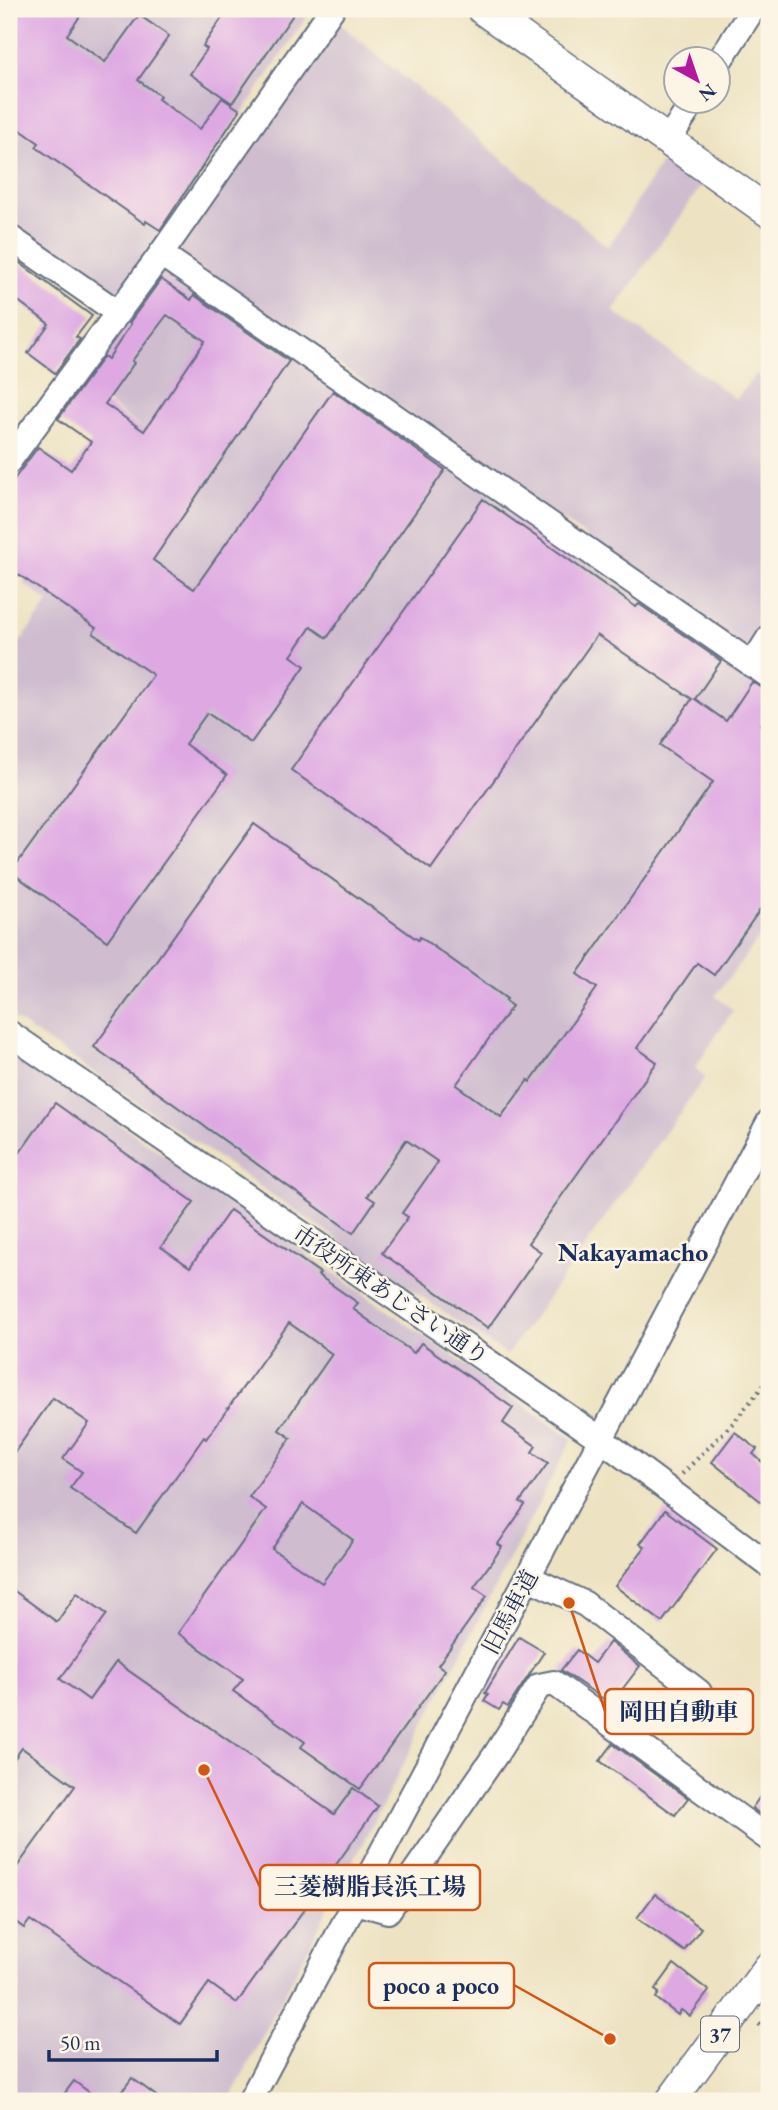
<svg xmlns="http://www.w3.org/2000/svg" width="778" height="2110" viewBox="0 0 778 2110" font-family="'EB Garamond','Noto Serif JP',serif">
  <rect width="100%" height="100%" fill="#fcf5e5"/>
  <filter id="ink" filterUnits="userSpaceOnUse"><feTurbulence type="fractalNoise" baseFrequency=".0143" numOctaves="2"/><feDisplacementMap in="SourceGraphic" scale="14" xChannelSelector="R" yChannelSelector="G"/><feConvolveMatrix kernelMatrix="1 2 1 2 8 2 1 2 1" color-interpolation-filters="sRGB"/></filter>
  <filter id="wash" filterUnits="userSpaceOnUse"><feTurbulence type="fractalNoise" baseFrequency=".00686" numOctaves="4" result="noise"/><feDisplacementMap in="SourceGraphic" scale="28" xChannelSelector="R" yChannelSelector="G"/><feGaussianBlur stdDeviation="1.57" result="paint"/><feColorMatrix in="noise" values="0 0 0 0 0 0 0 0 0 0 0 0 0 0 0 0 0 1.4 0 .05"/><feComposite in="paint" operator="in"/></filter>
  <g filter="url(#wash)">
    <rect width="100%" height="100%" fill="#ede2c1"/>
    <g fill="#cfbdcf">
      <path d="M 9,9 L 312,9 L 116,301 L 9,227 Z"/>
      <path d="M 334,19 L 608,247 L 667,154 L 704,182 L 613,311 L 736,399 L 756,374 L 769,384 L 769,620 L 749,649 L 177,252 Z"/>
      <path d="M 165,265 L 769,688 L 769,925 L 715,996 L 733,1010 L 695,1068 L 705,1077 L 507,1355 L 9,1015 L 9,657 L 49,602 L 23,583 L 139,426 L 79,382 Z"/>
      <path d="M 9,1047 L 572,1439 L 229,2101 L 9,2101 Z"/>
    </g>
    <g id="blocks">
      <g fill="#dea8e3" fill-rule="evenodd">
        <path d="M 9,9 L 85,9 L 67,35 L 105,62 L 139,15 L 169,36 L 138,80 L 160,96 L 158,99 L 200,129 L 222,98 L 240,110 L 160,230 L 146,221 L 145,224 L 36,147 L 39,143 L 9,122 Z"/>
        <path d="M 228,9 L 297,9 L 232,103 L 190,74 L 207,49 L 203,46 Z"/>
        <path d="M 9,255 L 92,316 L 76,337 L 80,339 L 55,373 L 28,353 L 49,324 L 9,294 Z"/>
        <path d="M 161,279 L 191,300 L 194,295 L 289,361 L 153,560 L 194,589 L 333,391 L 445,470 L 327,638 L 311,627 L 291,656 L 305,666 L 251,743 L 207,713 L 185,744 L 227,775 L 107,941 L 11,872 L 153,675 L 93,633 L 96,628 L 9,568 L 9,486 L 38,447 L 71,470 L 91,442 L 58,419 L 104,356 L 108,359 L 131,324 L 129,323 ZM 167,315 L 205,341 L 144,431 L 105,404 L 134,363 L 132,361 Z"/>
        <path d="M 483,499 L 636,607 L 639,604 L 721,661 L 695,699 L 726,721 L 752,682 L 769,691 L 769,712 L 761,725 L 769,731 L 769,897 L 714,975 L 697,963 L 637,1048 L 657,1062 L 528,1243 L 541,1252 L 488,1328 L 382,1253 L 408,1217 L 402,1213 L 438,1162 L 406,1140 L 367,1196 L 375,1201 L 353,1233 L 94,1047 L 254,824 L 418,940 L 420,937 L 507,999 L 505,1001 L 512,1006 L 456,1085 L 501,1117 L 528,1080 L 530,1082 L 597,988 L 577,974 L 713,782 L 660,745 L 692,699 L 597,635 L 431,869 L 291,770 Z"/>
        <path d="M 55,1103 L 194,1202 L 161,1247 L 190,1267 L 230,1210 L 320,1273 L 318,1275 L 358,1303 L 353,1309 L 414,1353 L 421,1343 L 513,1408 L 503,1423 L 536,1446 L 532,1452 L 548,1463 L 520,1502 L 525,1505 L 498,1544 L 502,1547 L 474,1587 L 487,1596 L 438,1665 L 445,1670 L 360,1789 L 301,1747 L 305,1742 L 233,1691 L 243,1679 L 178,1633 L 266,1509 L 249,1497 L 291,1438 L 279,1430 L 332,1354 L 289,1323 L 206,1439 L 204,1437 L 136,1533 L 70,1488 L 82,1472 L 63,1459 L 89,1423 L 53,1398 L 9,1460 L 9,1168 ZM 303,1504 L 353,1540 L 322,1583 L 272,1549 Z"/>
        <path d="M 735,1432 L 757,1449 L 753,1454 L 769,1468 L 769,1508 L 712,1462 Z"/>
        <path d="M 665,1510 L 717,1549 L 662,1622 L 615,1586 L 645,1547 L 640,1544 Z"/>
        <path d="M 9,1587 L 57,1622 L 77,1593 L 107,1614 L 60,1679 L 89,1700 L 116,1662 L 334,1814 L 353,1788 L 378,1806 L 237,2003 L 209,1983 L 180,2024 L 30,1920 L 24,1928 L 9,1917 L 9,1878 L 75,1786 L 22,1748 L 9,1766 Z"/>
        <path d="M 519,1637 L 544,1652 L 508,1707 L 503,1704 L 499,1710 L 484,1701 L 488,1694 L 485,1693 Z"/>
        <path d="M 610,1642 L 640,1666 L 611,1704 L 561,1670 L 577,1650 L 594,1663 Z"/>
        <path d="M 613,1744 L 688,1798 L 675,1815 L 600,1761 Z"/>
        <path d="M 769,1784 L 769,1821 L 752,1808 Z"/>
        <path d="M 655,1894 L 701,1928 L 684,1951 L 637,1918 Z"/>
        <path d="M 674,1964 L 709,1991 L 690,2016 L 681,2010 L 678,2015 L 656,1998 L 659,1993 L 655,1990 Z"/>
        <path d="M 132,2078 L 163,2101 L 115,2101 Z"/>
        <path d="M 74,2081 L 101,2101 L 59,2101 Z"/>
      </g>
    </g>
  </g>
  <g filter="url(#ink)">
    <use href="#blocks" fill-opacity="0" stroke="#646e81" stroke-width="2"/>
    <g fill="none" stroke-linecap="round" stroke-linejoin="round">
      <defs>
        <g id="minor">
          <path d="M 332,9 L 161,254 L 769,676"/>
          <path d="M 718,63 L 753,9"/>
          <path d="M 668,141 L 693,102"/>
          <path d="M 9,237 L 117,312"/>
          <path d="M 9,461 L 161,254"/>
          <path d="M 752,665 L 769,638"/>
          <path d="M 9,1033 L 602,1440 L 769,1565"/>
          <path d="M 529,1578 L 585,1604 L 699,1692"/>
          <path d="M 356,1902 L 388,1911 L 496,1754 L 539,1686 L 554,1683 L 769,1839"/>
          <path d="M 250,2101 L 769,1122"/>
        </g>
        <g id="major">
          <path d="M 482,9 L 769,212"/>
          <path d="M 671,2101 L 769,1967"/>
        </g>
      </defs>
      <use href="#minor" stroke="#646e81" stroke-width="28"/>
      <use href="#major" stroke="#646e81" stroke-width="33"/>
      <g stroke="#646e81" stroke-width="4.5" stroke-dasharray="2 5" stroke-linecap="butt">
        <path d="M 682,1474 L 734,1422 L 769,1379"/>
        <path d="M 759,2024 L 769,2032"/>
      </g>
      <use href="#minor" stroke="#fff" stroke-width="24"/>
      <use href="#major" stroke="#fff" stroke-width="30"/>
    </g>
  </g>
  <g text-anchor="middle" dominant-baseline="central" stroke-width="5" stroke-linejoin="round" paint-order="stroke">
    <rect fill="#fcf5e5" stroke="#5e6a86" stroke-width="2" x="701" y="2016.5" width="38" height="35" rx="5"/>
    <g font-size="21" font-weight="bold" fill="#1b2f5e">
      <text x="720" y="2034">37</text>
    </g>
    <g font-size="23" fill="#1b2f5e" stroke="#fcf5e5">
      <text transform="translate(391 1295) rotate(34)">市役所東あじさい通り</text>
      <text transform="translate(510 1612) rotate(-62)">旧馬車道</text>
    </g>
    <g font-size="26" font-weight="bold" fill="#1b2f5e" stroke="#fcf5e5">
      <text x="633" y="1252">Nakayamacho</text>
    </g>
  </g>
  <path fill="none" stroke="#d45514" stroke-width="2.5" d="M569 1603L605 1711M204 1770L260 1887M610 2039L514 1985"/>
  <g fill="#d45514" stroke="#fcf5e5" stroke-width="2.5">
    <circle cx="569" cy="1603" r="7"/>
    <circle cx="204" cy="1770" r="7"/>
    <circle cx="610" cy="2039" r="7"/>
  </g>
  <g fill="#fcf5e5" stroke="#d45514" stroke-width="2.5">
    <rect x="605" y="1689" width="148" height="45" rx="7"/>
    <rect x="260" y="1865" width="220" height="45" rx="7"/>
    <rect x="369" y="1963" width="145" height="45" rx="7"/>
  </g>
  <g font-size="24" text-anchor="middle" font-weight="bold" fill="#1b2f5e">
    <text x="679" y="1720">岡田自動車</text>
    <text x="370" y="1895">三菱樹脂長浜工場</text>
    <text x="441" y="1994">poco a poco</text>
  </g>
  <rect width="778" height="2110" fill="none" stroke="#fcf5e5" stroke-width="35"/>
  <g transform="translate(697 80) rotate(140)"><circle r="33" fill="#fcf5e5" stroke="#a2a6af" stroke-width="2"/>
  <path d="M0-5L12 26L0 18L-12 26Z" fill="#b5179e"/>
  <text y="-10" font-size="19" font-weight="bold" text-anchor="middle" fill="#1b2f5e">N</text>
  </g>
  <path d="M49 2050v10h168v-10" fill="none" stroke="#1b2f5e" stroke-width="3.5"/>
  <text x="60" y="2050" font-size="21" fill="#1b2f5e" stroke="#fcf5e5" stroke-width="5" paint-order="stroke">50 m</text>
</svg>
